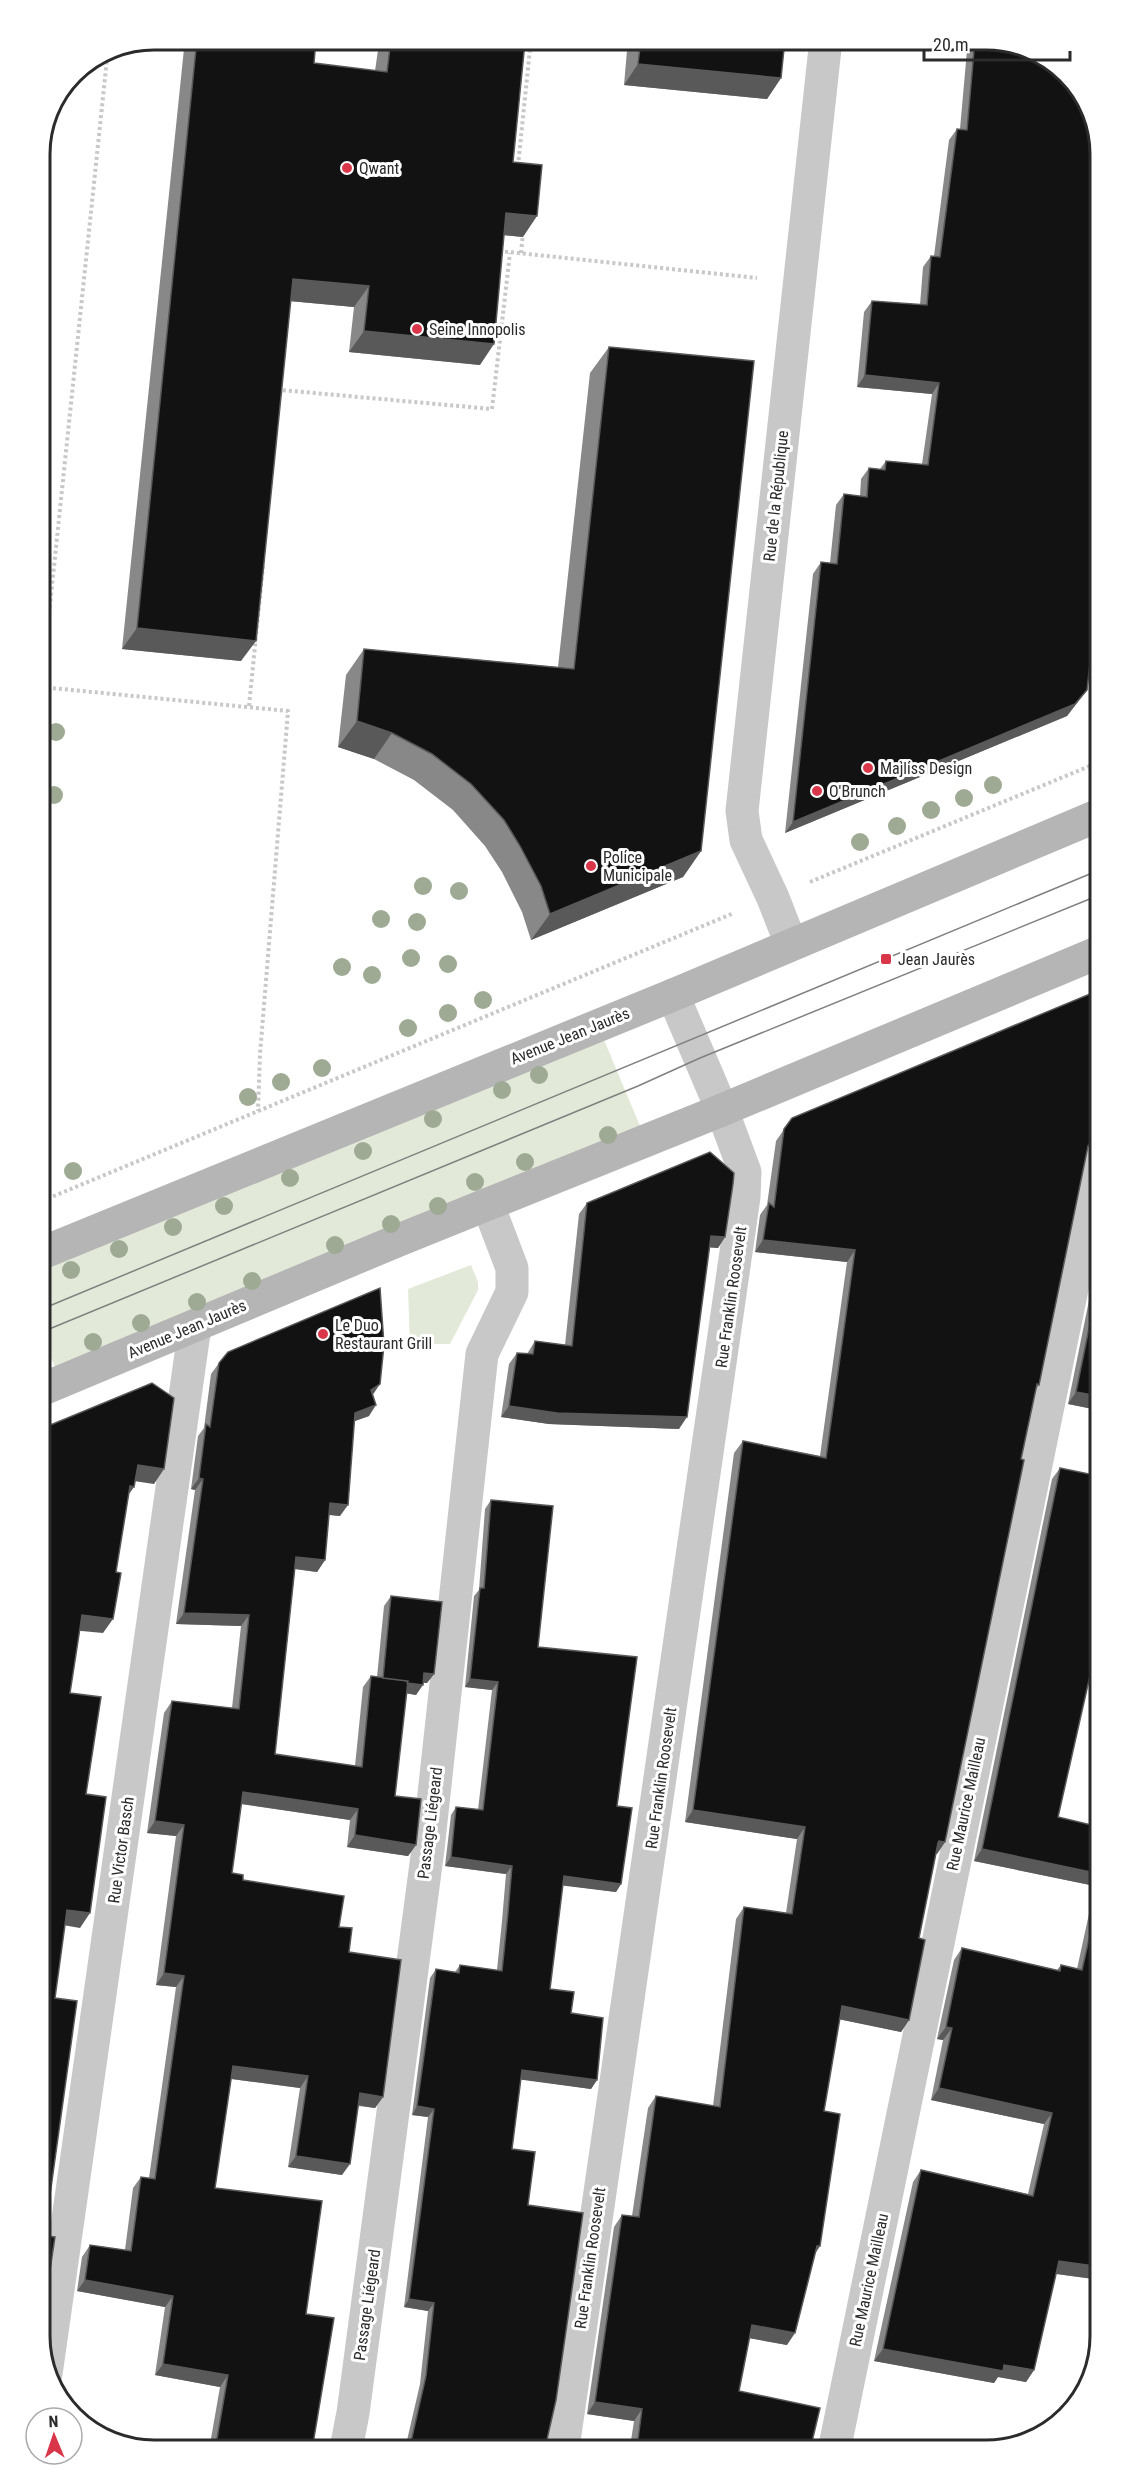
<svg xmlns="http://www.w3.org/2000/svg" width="1140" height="2490" viewBox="0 0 1140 2490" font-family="'Roboto Condensed',sans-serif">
  <rect width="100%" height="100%" fill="#fff"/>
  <g fill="#e2e9d9">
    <path d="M 602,1035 L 640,1126 L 55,1367 L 42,1337 L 42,1265 Z"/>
    <path d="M 471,1265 L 478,1282 L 478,1290 L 450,1344 L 410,1344 L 408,1289 Z"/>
  </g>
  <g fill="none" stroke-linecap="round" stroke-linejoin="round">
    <g stroke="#c8c8c8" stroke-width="4" stroke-dasharray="3 3" stroke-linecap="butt">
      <path d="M 518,166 L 531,39"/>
      <path d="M 499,251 L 757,278"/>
      <path d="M 521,253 L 523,233"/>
      <path d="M 280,394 L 281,390 L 492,409 L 510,253"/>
      <path d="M 41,687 L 288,711 L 260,1054 L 258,1111"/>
      <path d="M 41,691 L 108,49"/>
      <path d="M 249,706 L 263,566"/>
      <path d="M 810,882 L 1097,763"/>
      <path d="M 42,1201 L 734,913"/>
    </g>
    <g stroke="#c8c8c8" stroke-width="33">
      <path d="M 791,944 L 773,898 L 746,840 L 742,811 L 826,39"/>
      <path d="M 46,2374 L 195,1326"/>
      <path d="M 835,2446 L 1098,1162"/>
      <path d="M 563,2448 L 744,1197 L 745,1172 L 722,1110 L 673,995"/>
      <path d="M 346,2449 L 353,2413 L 428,1849 L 482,1354 L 512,1292 L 512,1268 L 488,1205"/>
    </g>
    <g stroke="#b5b5b5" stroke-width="33">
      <path d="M 42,1253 L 673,995 L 1097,816"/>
      <path d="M 43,1389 L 399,1240 L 722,1110 L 1097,953"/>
    </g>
    <g stroke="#808080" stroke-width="1.5">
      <path d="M 42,1309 L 1097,871"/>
      <path d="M 42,1332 L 638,1086 L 700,1058 L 1097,896"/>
    </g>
  </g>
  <g fill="#9faa94">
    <circle cx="56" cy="732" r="9"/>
    <circle cx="993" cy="785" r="9"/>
    <circle cx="54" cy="795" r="9"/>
    <circle cx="964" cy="798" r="9"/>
    <circle cx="931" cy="810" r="9"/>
    <circle cx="897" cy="826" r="9"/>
    <circle cx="860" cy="842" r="9"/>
    <circle cx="423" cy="886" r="9"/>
    <circle cx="459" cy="891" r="9"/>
    <circle cx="381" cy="919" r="9"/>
    <circle cx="417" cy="922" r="9"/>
    <circle cx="411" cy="958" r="9"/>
    <circle cx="448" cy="964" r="9"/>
    <circle cx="342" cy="967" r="9"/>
    <circle cx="372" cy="975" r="9"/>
    <circle cx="483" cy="1000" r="9"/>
    <circle cx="448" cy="1013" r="9"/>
    <circle cx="408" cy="1028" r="9"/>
    <circle cx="322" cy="1068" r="9"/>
    <circle cx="539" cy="1075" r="9"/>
    <circle cx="281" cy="1082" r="9"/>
    <circle cx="502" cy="1090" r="9"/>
    <circle cx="248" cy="1097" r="9"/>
    <circle cx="433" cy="1119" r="9"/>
    <circle cx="608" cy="1135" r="9"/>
    <circle cx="363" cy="1151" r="9"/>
    <circle cx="525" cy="1162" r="9"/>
    <circle cx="73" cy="1171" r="9"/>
    <circle cx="290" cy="1178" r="9"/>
    <circle cx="475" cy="1182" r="9"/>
    <circle cx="224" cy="1206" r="9"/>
    <circle cx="438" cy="1206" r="9"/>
    <circle cx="391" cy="1224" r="9"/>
    <circle cx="173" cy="1227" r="9"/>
    <circle cx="335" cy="1245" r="9"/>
    <circle cx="119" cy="1249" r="9"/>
    <circle cx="71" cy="1270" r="9"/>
    <circle cx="252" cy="1281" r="9"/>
    <circle cx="197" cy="1302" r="9"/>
    <circle cx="141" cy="1323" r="9"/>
    <circle cx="93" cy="1342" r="9"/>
  </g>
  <g fill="#888">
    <path d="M 185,39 L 316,39 L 314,63 L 375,71 L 378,50 L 385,39 L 492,39 L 513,162 L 523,237 L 504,235 L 480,365 L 349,352 L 354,307 L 290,301 L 241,661 L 122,649 Z"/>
    <path d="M 628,39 L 785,39 L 781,78 L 767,99 L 624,85 Z"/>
    <path d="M 968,39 L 994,39 L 1095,116 L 1096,639 L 1093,635 L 1087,690 L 1067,716 L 785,833 L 813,574 L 821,562 L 830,563 L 836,505 L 844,494 L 860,496 L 861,479 L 869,468 L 880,469 L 886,461 L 922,464 L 932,394 L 857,387 L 864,312 L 872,301 L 920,305 L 923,267 L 931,256 L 934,256 L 949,140 L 957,129 L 960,129 Z"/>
    <path d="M 609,347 L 701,851 L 683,877 L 531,940 L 522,912 L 502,872 L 485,846 L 453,810 L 414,780 L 374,759 L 338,747 L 346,675 L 364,649 L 558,667 L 590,373 Z"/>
    <path d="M 1097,991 L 1098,1144 L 1093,1144 L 1088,1147 L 1039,1385 L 1035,1390 L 1021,1459 L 945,1842 L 937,1854 L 936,1854 L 919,1938 L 909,2020 L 901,2032 L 839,2019 L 824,2111 L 820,2246 L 814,2255 L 787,2345 L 749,2338 L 739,2391 L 811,2446 L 630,2447 L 634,2421 L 587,2414 L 614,2227 L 622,2215 L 632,2216 L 648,2108 L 656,2096 L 713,2106 L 736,1919 L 744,1907 L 786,1913 L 797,1839 L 685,1822 L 734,1453 L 743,1441 L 820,1456 L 847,1262 L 755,1252 L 760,1215 L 767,1205 L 776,1141 L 792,1118 Z"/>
    <path d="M 587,1203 L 725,1237 L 718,1248 L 709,1247 L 679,1429 L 549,1424 L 501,1417 L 509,1364 L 517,1353 L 527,1354 L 535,1341 L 565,1345 L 579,1214 Z"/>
    <path d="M 1098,1256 L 1098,1410 L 1068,1404 Z"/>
    <path d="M 219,1363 L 373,1395 L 369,1416 L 354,1421 L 340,1516 L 329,1515 L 325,1560 L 317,1572 L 295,1569 L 275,1754 L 355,1766 L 363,1687 L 371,1676 L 377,1677 L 384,1606 L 391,1596 L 434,1674 L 427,1683 L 423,1683 L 416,1695 L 406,1693 L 395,1796 L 416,1845 L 408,1856 L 347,1847 L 350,1820 L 241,1804 L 232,1873 L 243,1880 L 339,1927 L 349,1952 L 383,2097 L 375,2108 L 358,2106 L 342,2175 L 288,2167 L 300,2088 L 231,2079 L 215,2188 L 306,2314 L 312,2450 L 209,2450 L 220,2387 L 155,2375 L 165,2307 L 77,2291 L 82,2257 L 90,2245 L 125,2250 L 133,2188 L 141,2177 L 149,2178 L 176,1987 L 156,1985 L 176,1836 L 147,1833 L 164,1713 L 172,1701 L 232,1708 L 241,1626 L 176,1624 L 195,1490 L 191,1489 L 198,1436 L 204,1428 L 211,1374 Z"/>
    <path d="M 1060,1468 L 1058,1817 L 1100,1827 L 1101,2280 L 1056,2274 L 1034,2370 L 1026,2382 L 998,2377 L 994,2383 L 874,2361 L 913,2182 L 921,2170 L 1028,2194 L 1044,2124 L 931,2100 L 943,2040 L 937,2039 L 954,1960 L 962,1948 L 1057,1970 L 1061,1965 L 1077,1969 L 1095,1886 L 974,1861 L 1052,1479 Z"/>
    <path d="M 491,1500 L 538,1647 L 617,1806 L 621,1884 L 616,1892 L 563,1885 L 550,1989 L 571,2013 L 597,2080 L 591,2089 L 521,2079 L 512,2149 L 528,2205 L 545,2448 L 405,2449 L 420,2384 L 428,2311 L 404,2307 L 428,2117 L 412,2115 L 430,1978 L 436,1969 L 455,1972 L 460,1965 L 497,1970 L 502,1921 L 506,1874 L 445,1866 L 451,1815 L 456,1807 L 478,1810 L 492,1690 L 465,1687 L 474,1596 L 479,1590 L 485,1509 Z"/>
  </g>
  <g fill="#595959">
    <path d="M 638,64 L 781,78 L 767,99 L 624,85 Z"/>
    <path d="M 506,213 L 537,216 L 523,237 L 492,234 Z"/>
    <path d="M 293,279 L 369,286 L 354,307 L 278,300 Z"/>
    <path d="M 364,331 L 494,344 L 480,365 L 349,352 Z"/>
    <path d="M 865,375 L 939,383 L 932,394 L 857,387 Z"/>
    <path d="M 137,628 L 256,641 L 241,661 L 122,649 Z"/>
    <path d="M 1087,690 L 1067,716 L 785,833 L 793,822 Z"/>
    <path d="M 357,721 L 392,733 L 374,759 L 338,747 Z"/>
    <path d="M 701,851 L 683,877 L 531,940 L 550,914 Z"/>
    <path d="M 1098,1134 L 1098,1144 L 1093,1144 L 1084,1149 L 1093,1137 Z"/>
    <path d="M 711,1236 L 725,1237 L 718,1248 L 703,1247 Z"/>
    <path d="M 763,1240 L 855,1250 L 847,1262 L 755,1252 Z"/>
    <path d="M 380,1384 L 372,1396 L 371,1390 Z"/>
    <path d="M 1076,1392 L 1098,1396 L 1098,1410 L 1068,1404 Z"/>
    <path d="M 376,1405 L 369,1416 L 347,1424 L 355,1413 Z"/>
    <path d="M 509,1406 L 687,1417 L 679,1429 L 549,1424 L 501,1417 Z"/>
    <path d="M 138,1465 L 164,1469 L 154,1484 L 127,1480 Z"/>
    <path d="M 199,1478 L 203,1479 L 195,1490 L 191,1489 Z"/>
    <path d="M 130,1486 L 134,1487 L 124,1501 Z"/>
    <path d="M 330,1503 L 348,1505 L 340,1516 L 322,1514 Z"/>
    <path d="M 296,1557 L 325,1560 L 317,1572 L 288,1568 Z"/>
    <path d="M 184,1613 L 249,1615 L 241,1626 L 176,1624 Z"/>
    <path d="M 82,1615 L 113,1619 L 103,1633 L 71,1630 Z"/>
    <path d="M 424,1673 L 434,1674 L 427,1683 L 418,1682 Z"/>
    <path d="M 383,1679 L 423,1685 L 416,1695 L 376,1688 Z"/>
    <path d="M 470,1679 L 498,1682 L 492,1690 L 465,1687 Z"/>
    <path d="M 243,1792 L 358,1809 L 350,1820 L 235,1803 Z"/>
    <path d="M 693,1810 L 805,1827 L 797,1839 L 685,1822 Z"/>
    <path d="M 155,1821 L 184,1825 L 176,1836 L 147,1833 Z"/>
    <path d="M 355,1835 L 416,1845 L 408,1856 L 347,1847 Z"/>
    <path d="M 939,1841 L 945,1842 L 937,1854 L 931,1853 Z"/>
    <path d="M 982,1849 L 1100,1874 L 1100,1879 L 1095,1886 L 974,1861 Z"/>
    <path d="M 451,1857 L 512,1866 L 506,1874 L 445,1866 Z"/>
    <path d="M 564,1876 L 621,1884 L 616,1892 L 558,1885 Z"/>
    <path d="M 67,1910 L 90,1913 L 80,1928 L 57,1924 Z"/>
    <path d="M 164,1973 L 184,1976 L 176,1987 L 156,1985 Z"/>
    <path d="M 842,2006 L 909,2020 L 901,2032 L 833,2018 Z"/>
    <path d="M 946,2027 L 952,2028 L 943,2040 L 937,2039 Z"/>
    <path d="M 233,2066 L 308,2076 L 300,2088 L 225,2078 Z"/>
    <path d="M 522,2070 L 597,2080 L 591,2089 L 516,2079 Z"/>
    <path d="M 939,2088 L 1052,2113 L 1044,2124 L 931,2100 Z"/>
    <path d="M 360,2093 L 383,2097 L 375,2108 L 352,2104 Z"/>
    <path d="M 417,2106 L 434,2109 L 428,2117 L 412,2115 Z"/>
    <path d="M 296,2156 L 350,2164 L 342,2175 L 288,2167 Z"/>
    <path d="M 817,2246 L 820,2246 L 812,2258 Z"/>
    <path d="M 1059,2261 L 1101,2267 L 1101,2280 L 1050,2273 Z"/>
    <path d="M 45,2269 L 50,2270 L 45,2277 Z"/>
    <path d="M 85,2280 L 173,2296 L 165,2307 L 77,2291 Z"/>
    <path d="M 409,2299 L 434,2303 L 428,2311 L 404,2307 Z"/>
    <path d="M 752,2325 L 795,2333 L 787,2345 L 743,2337 Z"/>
    <path d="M 883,2349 L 1004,2365 L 1034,2370 L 1026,2382 L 998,2377 L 994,2383 L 874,2361 Z"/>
    <path d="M 163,2364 L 228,2375 L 220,2387 L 155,2375 Z"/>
    <path d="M 595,2402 L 642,2409 L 634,2421 L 587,2414 Z"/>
  </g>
  <g fill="#121212" stroke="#595959" stroke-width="1.5">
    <path d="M 197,39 L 316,39 L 314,63 L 387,72 L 391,39 L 492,39 L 525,42 L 513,162 L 542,165 L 537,216 L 506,213 L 494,344 L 364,331 L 369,286 L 293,279 L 256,641 L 137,628 Z"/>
    <path d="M 641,39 L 785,39 L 781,78 L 638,64 Z"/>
    <path d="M 975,39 L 994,39 L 1056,63 L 1095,116 L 1096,620 L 1095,618 L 1087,690 L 1075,704 L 793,822 L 821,562 L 837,564 L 844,494 L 867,497 L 869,468 L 885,470 L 886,461 L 928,465 L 939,383 L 865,375 L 872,301 L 927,305 L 931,256 L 940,257 L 957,129 L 967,130 Z"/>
    <path d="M 609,347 L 754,361 L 701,851 L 550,914 L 541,886 L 520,846 L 504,820 L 471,784 L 432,754 L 392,733 L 357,721 L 364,649 L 574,669 Z"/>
    <path d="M 1097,991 L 1098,1134 L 1093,1137 L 1088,1146 L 1039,1385 L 1037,1384 L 1021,1459 L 1024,1460 L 945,1842 L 939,1841 L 938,1843 L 919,1938 L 925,1940 L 909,2020 L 842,2006 L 824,2111 L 840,2114 L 820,2246 L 817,2246 L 795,2333 L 752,2325 L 739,2391 L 820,2408 L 811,2446 L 637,2447 L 642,2409 L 595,2402 L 622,2215 L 639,2217 L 656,2096 L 720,2107 L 744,1907 L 792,1914 L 805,1827 L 693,1810 L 743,1441 L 826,1458 L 855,1250 L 763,1240 L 769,1203 L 774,1207 L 784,1129 L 792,1118 Z"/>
    <path d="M 710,1152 L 734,1173 L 733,1184 L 725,1237 L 711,1236 L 687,1417 L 557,1413 L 509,1406 L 517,1353 L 533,1354 L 535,1341 L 572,1346 L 587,1203 Z"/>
    <path d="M 1098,1284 L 1098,1396 L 1076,1392 Z"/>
    <path d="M 380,1288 L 384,1345 L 380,1384 L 371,1390 L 376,1405 L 355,1413 L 348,1505 L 330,1503 L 325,1560 L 296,1557 L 275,1754 L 362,1767 L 371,1676 L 408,1681 L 395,1796 L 421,1799 L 416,1845 L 355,1835 L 358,1809 L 243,1792 L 232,1873 L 243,1875 L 243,1880 L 344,1896 L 339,1927 L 352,1928 L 349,1952 L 401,1960 L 383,2097 L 360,2093 L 350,2164 L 296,2156 L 308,2076 L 233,2066 L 215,2188 L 322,2201 L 306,2314 L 334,2318 L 312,2450 L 215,2450 L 228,2375 L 163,2364 L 173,2296 L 85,2280 L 90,2245 L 131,2251 L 141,2177 L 155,2179 L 184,1976 L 164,1973 L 184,1825 L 155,1821 L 172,1701 L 239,1709 L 249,1615 L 184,1613 L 203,1479 L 199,1478 L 206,1424 L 210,1427 L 219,1363 L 228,1352 Z"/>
    <path d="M 152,1383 L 174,1398 L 164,1469 L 138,1465 L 134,1487 L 130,1486 L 116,1572 L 121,1573 L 113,1619 L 82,1615 L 70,1693 L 101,1697 L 86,1794 L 106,1797 L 90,1913 L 67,1910 L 55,1998 L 77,2001 L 45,2231 L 43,1428 Z"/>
    <path d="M 1060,1468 L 1099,1476 L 1099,1636 L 1058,1817 L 1100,1827 L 1100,1874 L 982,1849 Z"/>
    <path d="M 491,1500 L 553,1506 L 538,1647 L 637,1657 L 617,1806 L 632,1808 L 621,1884 L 564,1876 L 550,1989 L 574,1992 L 571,2013 L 603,2018 L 597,2080 L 522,2070 L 512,2149 L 535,2152 L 528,2205 L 583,2213 L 556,2400 L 545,2448 L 411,2449 L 412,2446 L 410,2446 L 426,2376 L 434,2303 L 409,2299 L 434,2109 L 417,2106 L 436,1969 L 459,1973 L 460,1965 L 502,1971 L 508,1913 L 512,1866 L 451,1857 L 456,1807 L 483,1810 L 498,1682 L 470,1679 L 480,1588 L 484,1588 Z"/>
    <path d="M 391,1596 L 442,1602 L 434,1674 L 424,1673 L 423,1685 L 407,1683 L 408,1681 L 383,1678 Z"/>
    <path d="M 1100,1890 L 1101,2267 L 1059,2261 L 1034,2370 L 1004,2365 L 1003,2371 L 883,2349 L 921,2170 L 1033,2196 L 1052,2113 L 939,2088 L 952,2028 L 946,2027 L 962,1948 L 1060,1971 L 1061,1965 L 1082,1970 Z"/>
    <path d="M 45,2236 L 55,2237 L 50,2270 L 45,2269 Z"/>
  </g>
  <g fill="#da364a" stroke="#fff" stroke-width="2">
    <circle cx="347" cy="168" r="6"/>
    <circle cx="417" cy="329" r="6"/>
    <circle cx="868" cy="768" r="6"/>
    <circle cx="817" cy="791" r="6"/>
    <circle cx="591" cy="866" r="6"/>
    <rect x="880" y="953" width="12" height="12" rx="3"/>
    <circle cx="323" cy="1334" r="6"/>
  </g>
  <g text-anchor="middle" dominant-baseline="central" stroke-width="6" stroke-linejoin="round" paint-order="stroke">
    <g font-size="16" fill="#2b2b2b" stroke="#fff" text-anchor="start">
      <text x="359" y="168">Qwant</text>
      <text x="429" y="329">Seine Innopolis</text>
      <text x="880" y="768">Majliss Design</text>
      <text x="829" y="791">O'Brunch</text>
      <text x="603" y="857">Police<tspan x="603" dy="18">Municipale</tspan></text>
      <text x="898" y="959">Jean Jaurès</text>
      <text x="335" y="1325">Le Duo<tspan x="335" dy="18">Restaurant Grill</tspan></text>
    </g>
    <g font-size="16" fill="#2b2b2b" stroke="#fff">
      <text transform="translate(776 496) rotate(-84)">Rue de la République</text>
      <text transform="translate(570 1036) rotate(-22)">Avenue Jean Jaurès</text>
      <text transform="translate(731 1297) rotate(-82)">Rue Franklin Roosevelt</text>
      <text transform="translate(187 1329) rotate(-23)">Avenue Jean Jaurès</text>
      <text transform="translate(661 1778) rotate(-82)">Rue Franklin Roosevelt</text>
      <text transform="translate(966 1804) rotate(-78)">Rue Maurice Mailleau</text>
      <text transform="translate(430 1823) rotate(-83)">Passage Liégeard</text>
      <text transform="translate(121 1850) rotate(-82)">Rue Victor Basch</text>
      <text transform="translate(590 2258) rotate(-82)">Rue Franklin Roosevelt</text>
      <text transform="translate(869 2280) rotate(-78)">Rue Maurice Mailleau</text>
      <text transform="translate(367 2305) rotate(-82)">Passage Liégeard</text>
    </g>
  </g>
  <path d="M0 0H1140V2490H0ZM154 50H986A104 104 0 0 1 1090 154V2336A104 104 0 0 1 986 2440H154A104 104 0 0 1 50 2336V154A104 104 0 0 1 154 50Z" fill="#fff" fill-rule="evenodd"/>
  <path fill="none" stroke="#2b2b2b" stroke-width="3" d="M154 50H986A104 104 0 0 1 1090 154V2336A104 104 0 0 1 986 2440H154A104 104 0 0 1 50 2336V154A104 104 0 0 1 154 50Z"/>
  <g transform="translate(54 2436) rotate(358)"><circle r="28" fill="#ffffff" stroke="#aaaaaa" stroke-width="1.5"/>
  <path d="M0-4.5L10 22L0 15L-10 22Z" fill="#da364a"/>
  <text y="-9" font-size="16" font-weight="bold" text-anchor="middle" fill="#2b2b2b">N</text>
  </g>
  <path d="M924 51v9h146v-9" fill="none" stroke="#2b2b2b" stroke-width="3"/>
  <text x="933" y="51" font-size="18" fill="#2b2b2b" stroke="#ffffff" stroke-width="4.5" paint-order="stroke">20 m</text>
</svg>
